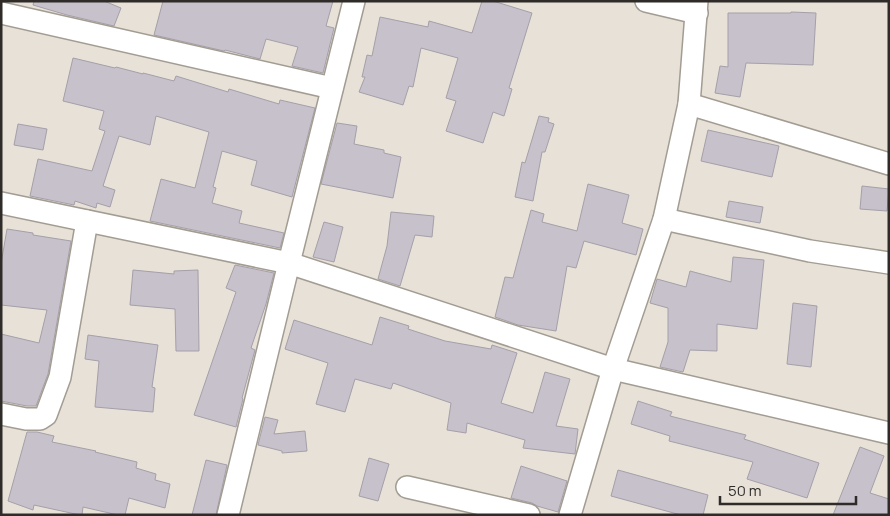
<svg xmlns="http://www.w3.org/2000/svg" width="890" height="516" viewBox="0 0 890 516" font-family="Manrope,sans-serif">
  <rect width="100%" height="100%" fill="#e7e1d7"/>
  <g fill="#c7c1cb" stroke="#a59fa9">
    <path d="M 34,1 L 104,1 L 121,8 L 114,26 L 67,15 L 33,5 Z"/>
    <path d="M 163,1 L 333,1 L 326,26 L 334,28 L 323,73 L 292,66 L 298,47 L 266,39 L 260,59 L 225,50 L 224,51 L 154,35 Z"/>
    <path d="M 482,1 L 493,1 L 532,13 L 509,88 L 512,89 L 504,116 L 493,112 L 483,143 L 446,131 L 456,101 L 446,98 L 458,58 L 421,48 L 413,87 L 409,86 L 403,105 L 359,92 L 365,77 L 362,77 L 367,55 L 372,56 L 380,17 L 428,27 L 429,21 L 472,33 Z"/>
    <path d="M 791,12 L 816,13 L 813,65 L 746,63 L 740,97 L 715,93 L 720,66 L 728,67 L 728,13 L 791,13 Z"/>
    <path d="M 73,58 L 115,68 L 116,67 L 143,74 L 143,73 L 174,81 L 176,76 L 228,92 L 229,89 L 279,104 L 280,100 L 315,108 L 292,197 L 251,185 L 257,161 L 222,151 L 213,187 L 216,188 L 212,203 L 242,211 L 239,223 L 284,233 L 280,248 L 150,221 L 161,179 L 195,188 L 209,132 L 156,116 L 150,145 L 119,136 L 103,186 L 115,190 L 110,207 L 97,203 L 96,208 L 75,201 L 74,205 L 30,196 L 38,159 L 92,171 L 105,131 L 99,129 L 104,111 L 63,101 Z"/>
    <path d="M 539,116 L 549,118 L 548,122 L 554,124 L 545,152 L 542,152 L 533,201 L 515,197 L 522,162 L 525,163 Z"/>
    <path d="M 337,123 L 357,126 L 354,144 L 384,150 L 384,153 L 401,157 L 393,198 L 321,184 Z"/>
    <path d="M 18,124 L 47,129 L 43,150 L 14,145 Z"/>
    <path d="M 708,130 L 779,146 L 772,177 L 701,161 Z"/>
    <path d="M 588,184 L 629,195 L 622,223 L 643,229 L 636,255 L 584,241 L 576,268 L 567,266 L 556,331 L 518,325 L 495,317 L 505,277 L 513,278 L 531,210 L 544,214 L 542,222 L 577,231 Z"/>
    <path d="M 862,186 L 889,189 L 887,211 L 860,209 Z"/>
    <path d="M 729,201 L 763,207 L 760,223 L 726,217 Z"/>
    <path d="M 391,212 L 434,216 L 432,237 L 415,235 L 400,286 L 378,279 L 387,246 Z"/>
    <path d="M 324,222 L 343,227 L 334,262 L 313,257 Z"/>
    <path d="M 7,229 L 33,233 L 33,235 L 71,241 L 48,374 L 36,406 L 27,406 L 1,401 L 1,334 L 39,343 L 47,310 L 1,305 L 1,264 Z"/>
    <path d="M 733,257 L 764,260 L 757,329 L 717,324 L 717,351 L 690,350 L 683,372 L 660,367 L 668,342 L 668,308 L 650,303 L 657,279 L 686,287 L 690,271 L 731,282 Z"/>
    <path d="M 235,265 L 274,273 L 266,304 L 251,348 L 255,350 L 242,398 L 243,399 L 236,427 L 194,415 L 236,292 L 226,288 Z"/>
    <path d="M 133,270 L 174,274 L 174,271 L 198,270 L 199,351 L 176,351 L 175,309 L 130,305 Z"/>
    <path d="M 793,303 L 817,306 L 811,367 L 787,364 Z"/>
    <path d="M 380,317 L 409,326 L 408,329 L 445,341 L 491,349 L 492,345 L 517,353 L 501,403 L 533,413 L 545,372 L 570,379 L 556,426 L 578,429 L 575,454 L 523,448 L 525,440 L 467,423 L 466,433 L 447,430 L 451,403 L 393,383 L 391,389 L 355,379 L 345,412 L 316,404 L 328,363 L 285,349 L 294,320 L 372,345 Z"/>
    <path d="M 88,335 L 158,345 L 152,387 L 155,388 L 153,412 L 95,407 L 99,361 L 85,359 Z"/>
    <path d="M 638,401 L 672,412 L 670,416 L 746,435 L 744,439 L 819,463 L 807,498 L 747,479 L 753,462 L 669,441 L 670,436 L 631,424 Z"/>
    <path d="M 265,417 L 278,420 L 274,434 L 305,431 L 307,451 L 282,453 L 282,451 L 258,445 Z"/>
    <path d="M 27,432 L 37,432 L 54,436 L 52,442 L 96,451 L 95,452 L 137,462 L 136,468 L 156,474 L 155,480 L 170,484 L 165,508 L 129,498 L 125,515 L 118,515 L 83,507 L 82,515 L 80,515 L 34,505 L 33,510 L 8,501 Z"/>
    <path d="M 860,447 L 884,456 L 870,493 L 889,499 L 889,515 L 833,515 Z"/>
    <path d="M 369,458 L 389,464 L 378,501 L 359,496 Z"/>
    <path d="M 206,460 L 227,465 L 216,515 L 192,515 Z"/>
    <path d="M 521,466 L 567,481 L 558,512 L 537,506 L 532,503 L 511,498 Z"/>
    <path d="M 618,470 L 708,495 L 703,515 L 681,515 L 611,496 Z"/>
  </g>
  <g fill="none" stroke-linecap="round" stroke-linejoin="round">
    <defs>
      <g id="minor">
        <path d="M 646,1 L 697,13"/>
        <path d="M 1,13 L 332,88"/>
        <path d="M 689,104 L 889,164"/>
        <path d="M 1,203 L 289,263 L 613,369 L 889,433"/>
        <path d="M 664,219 L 810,251 L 889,263"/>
        <path d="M 1,414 L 26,419 L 40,419 L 46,415 L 60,377 L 87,221"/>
        <path d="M 407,487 L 529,515"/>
        <path d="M 228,515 L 289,263 L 354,1"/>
        <path d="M 570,515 L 613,369 L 664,219 L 689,104 L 697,1"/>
      </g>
    </defs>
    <use href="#minor" stroke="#a29c92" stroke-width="24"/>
    <use href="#minor" stroke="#fff" stroke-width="21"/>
  </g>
  <rect width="890" height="516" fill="none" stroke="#2e2b28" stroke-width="5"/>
  <path d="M720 496v8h136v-8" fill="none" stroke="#2e2b28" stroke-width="2.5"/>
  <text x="728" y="496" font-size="15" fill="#2e2b28" stroke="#e7e1d7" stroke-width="4" paint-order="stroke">50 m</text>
</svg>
